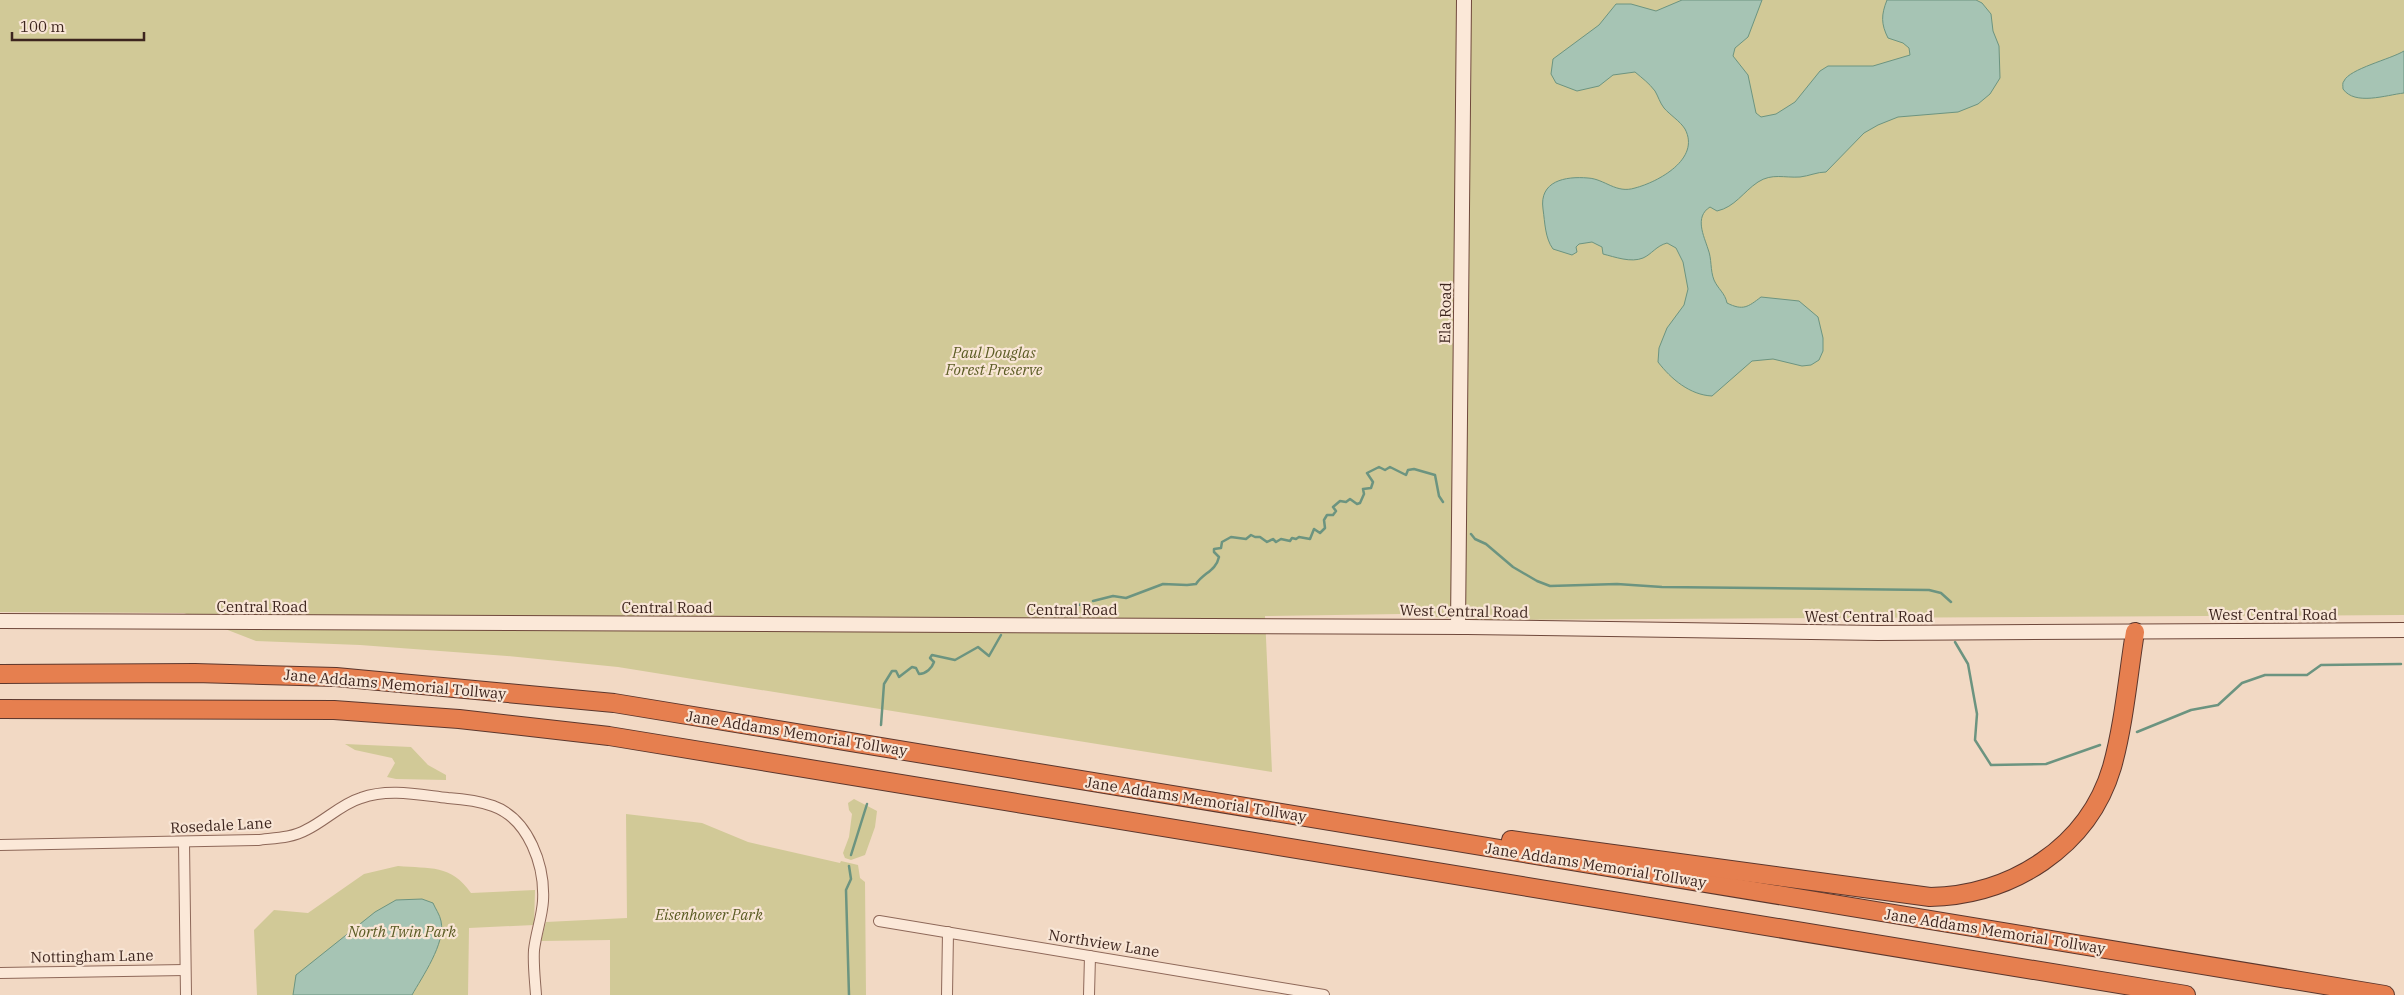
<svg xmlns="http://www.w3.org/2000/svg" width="2404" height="995" viewBox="0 0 2404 995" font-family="'IBM Plex Serif',serif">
  <rect width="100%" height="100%" fill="#f2d9c4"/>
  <g fill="#d1c997">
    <path d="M 0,0 L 2404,0 L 2404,615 L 1472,620 L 1400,614 L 1265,616 L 1272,772 L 618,667 L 507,656 L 360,645 L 256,641 L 184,613 L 0,612 Z"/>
    <path d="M 345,744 L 411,747 L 428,765 L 446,775 L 446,780 L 396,779 L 387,777 L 395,763 L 392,758 L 355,750 Z"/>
    <path d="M 854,799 L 877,811 L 875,827 L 865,855 L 851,860 L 845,858 L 843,853 L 849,837 L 852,814 L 849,810 L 848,803 Z"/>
    <path d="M 626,814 L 702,823 L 748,842 L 840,863 L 841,861 L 858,865 L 860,878 L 865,882 L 866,995 L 610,995 L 610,940 L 541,941 L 546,922 L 627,918 Z"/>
    <path d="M 398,866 C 430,869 451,864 471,893 L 535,890 L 534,925 L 469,928 L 468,995 L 257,995 L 254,930 L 274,910 L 308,913 L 364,874 Z"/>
  </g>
  <g fill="#a6c4b4" stroke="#6c9480">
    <path d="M 1682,0 L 1762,0 L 1748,37 L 1735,48 L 1733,56 L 1748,75 L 1756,113 L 1761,117 L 1776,114 L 1795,102 L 1820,71 L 1828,66 L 1873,66 L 1910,55 L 1909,48 L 1903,43 L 1888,38 C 1881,24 1881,15 1887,0 L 1976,0 L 1982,3 L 1991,14 L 1993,31 L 1999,46 L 2000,78 L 1990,94 L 1978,104 L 1958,112 L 1898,117 L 1878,125 L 1864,133 L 1826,172 C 1817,172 1809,176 1800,177 C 1784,178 1772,173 1758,182 C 1743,192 1735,207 1717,211 L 1710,207 C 1694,217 1704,236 1708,249 C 1712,259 1710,270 1714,280 C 1718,289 1725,293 1727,303 C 1743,311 1748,307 1761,297 L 1799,301 L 1818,317 L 1823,338 L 1823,351 L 1819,360 L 1811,365 L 1802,366 L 1773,359 L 1752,361 L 1712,396 C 1690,395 1671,379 1658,362 L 1659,348 L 1667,328 L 1684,305 L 1688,289 L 1683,262 L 1676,248 L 1667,243 C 1656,246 1652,254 1643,258 C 1631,263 1615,257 1603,254 L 1602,247 L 1592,242 L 1579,244 L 1576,247 L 1577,252 L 1572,255 L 1553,249 C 1545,238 1545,223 1543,209 C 1539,181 1565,176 1588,178 C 1605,179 1616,194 1635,188 C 1658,182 1701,159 1685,129 C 1680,121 1670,115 1664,108 C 1660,103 1658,96 1655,91 C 1649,83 1642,78 1635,72 L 1613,75 L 1599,86 L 1577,91 L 1556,83 L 1551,74 L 1553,59 L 1599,25 L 1616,4 L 1631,4 L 1656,11 Z"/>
    <path d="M 2404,51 L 2404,93 C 2386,95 2355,106 2343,89 C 2343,86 2342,83 2344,81 C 2349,69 2391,59 2404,51 Z"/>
    <path d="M 422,899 L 433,903 C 435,908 440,915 441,921 C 446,943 422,977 412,995 L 293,995 L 296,975 L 375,912 L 396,900 Z"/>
  </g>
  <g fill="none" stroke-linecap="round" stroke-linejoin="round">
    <g stroke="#6c9480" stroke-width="2.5">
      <path d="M 1471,534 L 1475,539 L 1486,544 L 1513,567 L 1537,581 L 1550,586 L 1617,584 L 1662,587 L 1929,590 L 1941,593 L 1951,602"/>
      <path d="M 1093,601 L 1113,596 L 1126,598 L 1163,584 L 1187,585 L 1196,584 C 1203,573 1216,571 1219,557 L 1214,552 L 1214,549 L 1221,548 L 1222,542 L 1231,537 L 1246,539 L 1251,535 L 1255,537 L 1260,537 L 1267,542 L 1273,539 L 1276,542 L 1281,539 L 1290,541 L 1292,538 L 1296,539 L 1299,537 L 1310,539 L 1314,529 L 1320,533 L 1325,528 L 1324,520 L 1327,515 L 1333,515 L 1336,511 L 1333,507 L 1340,501 L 1346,502 L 1350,499 L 1357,504 L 1360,503 L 1364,494 L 1363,489 L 1371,488 L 1373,482 L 1367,473 L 1379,467 L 1385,470 L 1390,467 L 1406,475 L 1408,470 L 1414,469 L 1435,475 L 1439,496 L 1443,502"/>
      <path d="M 1032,614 L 1083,604"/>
      <path d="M 1955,642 L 1968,664 L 1977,714 L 1975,740 L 1991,765 L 2046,764 L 2100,745"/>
      <path d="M 881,725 L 884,684 L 892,671 L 896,671 L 899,677 L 912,667 L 916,668 L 919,674 C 926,674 932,668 934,662 L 930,658 L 932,655 L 955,660 L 978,647 L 989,656 L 1001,635"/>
      <path d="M 2137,732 L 2191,710 L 2218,705 L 2242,683 L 2265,675 L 2307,675 L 2321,665 L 2401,664"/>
      <path d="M 851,855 L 867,804"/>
      <path d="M 849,866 L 851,879 L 846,890 L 849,995"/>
    </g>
    <defs>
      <g id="street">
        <path d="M 184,842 L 186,995"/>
        <path d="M 0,845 L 258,840 C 273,838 292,838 306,830 C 325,821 341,804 361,798 C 389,788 420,795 448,798 C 463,799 479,801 493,806 C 529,819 545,866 543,901 C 542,917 536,933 534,950 C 533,964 535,980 536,995"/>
        <path d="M 879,921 L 1324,995"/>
        <path d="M 0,973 L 185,970"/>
        <path d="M 947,995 L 948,932"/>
        <path d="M 1089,995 L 1090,956"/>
      </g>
      <g id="secondary">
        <path d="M 0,621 L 1467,627 L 1878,633 L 2404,630"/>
        <path d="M 1458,627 L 1464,0"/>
      </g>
      <g id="highway">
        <path d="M 0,674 L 195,673 L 336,677 L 614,703 L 2385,995"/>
        <path d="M 0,709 L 334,710 L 459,719 L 609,736 L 2186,995"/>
        <path d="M 1511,840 L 1930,897 C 2011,895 2088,848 2112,767 C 2124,724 2128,676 2135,632"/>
      </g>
    </defs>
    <use href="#street" stroke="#8e6859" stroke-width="12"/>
    <use href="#secondary" stroke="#70493c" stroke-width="16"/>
    <use href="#highway" stroke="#5c372d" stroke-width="20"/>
    <use href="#street" stroke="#fbe8d8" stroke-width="10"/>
    <use href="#secondary" stroke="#fbe8d8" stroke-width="14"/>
    <use href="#highway" stroke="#e67f4f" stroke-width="18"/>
  </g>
  <g text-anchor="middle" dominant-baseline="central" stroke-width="4.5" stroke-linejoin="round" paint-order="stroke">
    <g font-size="15" fill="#3d251e" stroke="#f8e5d5">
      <text transform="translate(1445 313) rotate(-89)">Ela Road</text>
      <text x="262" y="606">Central Road</text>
      <text x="667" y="607">Central Road</text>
      <text x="1072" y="609">Central Road</text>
      <text transform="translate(1464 611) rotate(1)">West Central Road</text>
      <text x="2273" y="614">West Central Road</text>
      <text x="1869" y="616">West Central Road</text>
      <text transform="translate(395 684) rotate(5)">Jane Addams Memorial Tollway</text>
      <text transform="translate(797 733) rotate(9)">Jane Addams Memorial Tollway</text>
      <text transform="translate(1196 799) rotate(9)">Jane Addams Memorial Tollway</text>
      <text transform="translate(221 825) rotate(-3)">Rosedale Lane</text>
      <text transform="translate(1596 865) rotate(9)">Jane Addams Memorial Tollway</text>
      <text transform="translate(1995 931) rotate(9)">Jane Addams Memorial Tollway</text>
      <text transform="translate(1104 943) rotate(9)">Northview Lane</text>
      <text transform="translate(92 956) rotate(-1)">Nottingham Lane</text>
    </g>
    <g font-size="15" font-style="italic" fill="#5a5b23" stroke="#f8e5d5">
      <text x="994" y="352">Paul Douglas<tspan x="994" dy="17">Forest Preserve</tspan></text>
      <text x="709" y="914">Eisenhower Park</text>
      <text x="402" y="931">North Twin Park</text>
    </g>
  </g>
  <path d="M12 32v8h132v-8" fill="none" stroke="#3d251e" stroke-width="2.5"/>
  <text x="20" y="32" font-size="15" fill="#3d251e" stroke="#f8e5d5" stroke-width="4" paint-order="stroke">100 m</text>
</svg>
